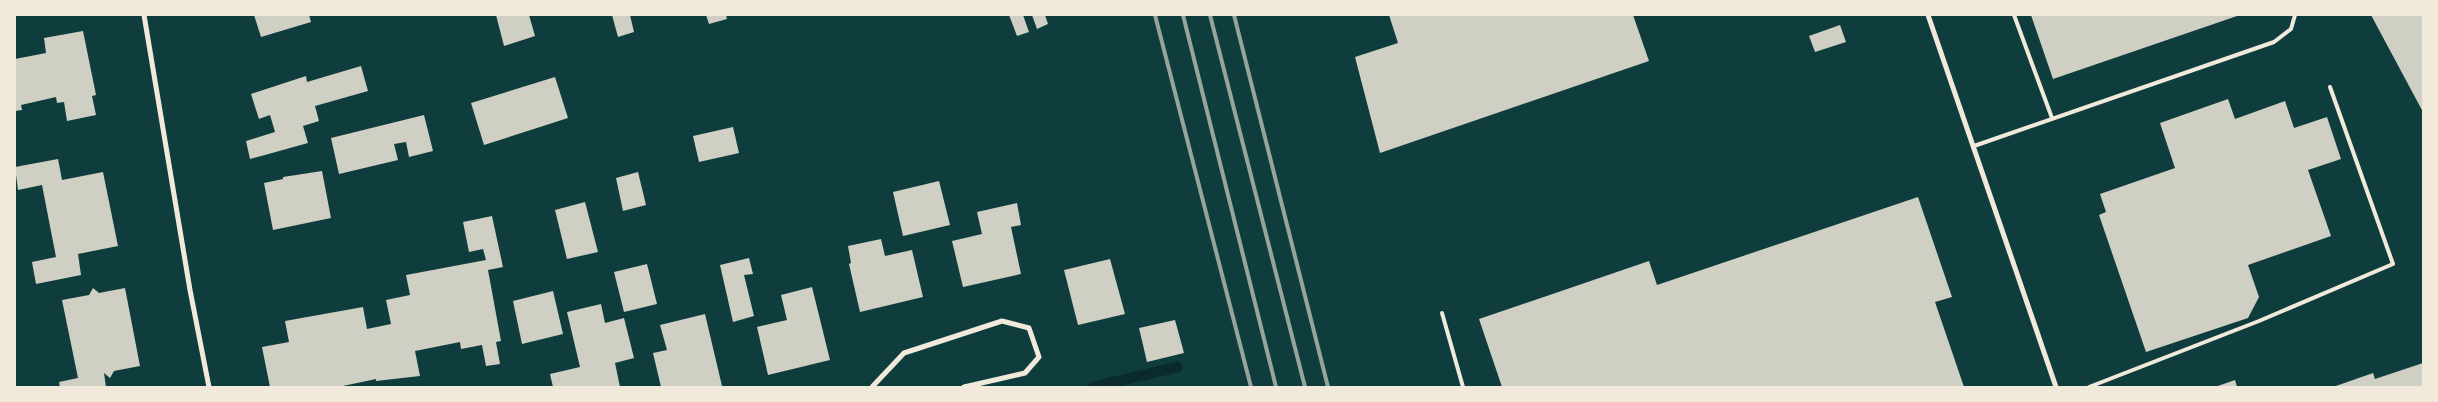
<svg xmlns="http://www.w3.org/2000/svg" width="2438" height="402" viewBox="0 0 2438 402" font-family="Lato,sans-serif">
  <rect width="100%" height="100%" fill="#0f3d3e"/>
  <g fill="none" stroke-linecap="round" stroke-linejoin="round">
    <path stroke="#0a2a2b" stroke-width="11" d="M 1094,387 L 1177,367"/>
  </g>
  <g fill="#cfcfc3">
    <path d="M 254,15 L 309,15 L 311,22 L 261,37 Z"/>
    <path d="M 496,15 L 529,15 L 535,36 L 504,46 Z"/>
    <path d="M 612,15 L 630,15 L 634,32 L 618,37 Z"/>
    <path d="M 706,15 L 726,15 L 727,19 L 709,24 Z"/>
    <path d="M 1009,15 L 1023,15 L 1029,32 L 1017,36 Z"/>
    <path d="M 1032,15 L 1045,15 L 1048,24 L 1037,29 Z"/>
    <path d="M 1389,15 L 1633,15 L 1649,61 L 1380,153 L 1355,57 L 1398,43 Z"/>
    <path d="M 2031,15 L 2240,15 L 2053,79 Z"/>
    <path d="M 2371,15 L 2423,15 L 2423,112 Z"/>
    <path d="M 1840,25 L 1846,42 L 1815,52 L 1809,36 Z"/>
    <path d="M 83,31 L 96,95 L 92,96 L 96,115 L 67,121 L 64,102 L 57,103 L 56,97 L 21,105 L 22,110 L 15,111 L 15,59 L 46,53 L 44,38 Z"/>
    <path d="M 361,66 L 368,91 L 315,106 L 319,121 L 303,126 L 308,143 L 250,159 L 246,141 L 275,132 L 270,115 L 259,119 L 251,94 L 306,76 L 307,82 Z"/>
    <path d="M 555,77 L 568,118 L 484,145 L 471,103 Z"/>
    <path d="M 2228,99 L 2235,119 L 2285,101 L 2294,128 L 2327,117 L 2341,159 L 2308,170 L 2331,236 L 2248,265 L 2259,297 L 2248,318 L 2146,352 L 2099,215 L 2106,212 L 2100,194 L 2175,168 L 2160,123 Z"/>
    <path d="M 424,115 L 433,151 L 409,157 L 406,142 L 394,144 L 398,160 L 339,174 L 331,138 Z"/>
    <path d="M 733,127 L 739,153 L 699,162 L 693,136 Z"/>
    <path d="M 58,159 L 62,180 L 103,172 L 118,246 L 78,254 L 81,275 L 36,284 L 32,262 L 56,257 L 42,185 L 18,190 L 15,167 Z"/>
    <path d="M 322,171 L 331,218 L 273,230 L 264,183 L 283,179 L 283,177 Z"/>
    <path d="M 638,172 L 646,205 L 623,211 L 616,178 Z"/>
    <path d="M 939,181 L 950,225 L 903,236 L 893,192 Z"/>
    <path d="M 1918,197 L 1952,297 L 1935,302 L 1964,387 L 1502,387 L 1479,319 L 1649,261 L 1657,285 Z"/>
    <path d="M 585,202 L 598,252 L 567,259 L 555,210 Z"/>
    <path d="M 1017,203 L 1021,225 L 1011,227 L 1021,274 L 963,287 L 952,241 L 982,234 L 977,212 Z"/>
    <path d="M 492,216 L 503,267 L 488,270 L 501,341 L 496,342 L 500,364 L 486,366 L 482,345 L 461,349 L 460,342 L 415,351 L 420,376 L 376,381 L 376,379 L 338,387 L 270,387 L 262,347 L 289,342 L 285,321 L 363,307 L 367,329 L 391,324 L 386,300 L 410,295 L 406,275 L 486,260 L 483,249 L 469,252 L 463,222 Z"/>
    <path d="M 881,239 L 885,256 L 912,250 L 923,297 L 860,312 L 849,264 L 851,263 L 848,246 Z"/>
    <path d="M 749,258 L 753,274 L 744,275 L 754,316 L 733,322 L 720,265 Z"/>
    <path d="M 1110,259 L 1125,314 L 1078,325 L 1064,270 Z"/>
    <path d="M 647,264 L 657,304 L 624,312 L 614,272 Z"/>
    <path d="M 812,287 L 830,360 L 768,375 L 757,327 L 787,320 L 781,295 Z"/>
    <path d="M 93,288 L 99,293 L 125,288 L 140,366 L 114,371 L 110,378 L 104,373 L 106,387 L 60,387 L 59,382 L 78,378 L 62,300 L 89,295 Z"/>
    <path d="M 553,291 L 563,334 L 522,344 L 513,301 Z"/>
    <path d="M 601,304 L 605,323 L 624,318 L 634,358 L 615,363 L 620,387 L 553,387 L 550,374 L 580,367 L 567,312 Z"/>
    <path d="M 705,314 L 722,386 L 661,387 L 653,353 L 667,350 L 660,325 Z"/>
    <path d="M 1175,320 L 1184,353 L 1147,362 L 1139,328 Z"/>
    <path d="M 2423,363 L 2423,387 L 2333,387 L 2373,373 L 2375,379 Z"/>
    <path d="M 2235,380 L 2237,387 L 2215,387 Z"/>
  </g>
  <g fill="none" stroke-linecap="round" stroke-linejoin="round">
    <g stroke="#f1e9da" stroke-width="4">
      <path d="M 2014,15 L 2052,118"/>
      <path d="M 1974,146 L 2274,42 L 2291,29 L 2295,15"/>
      <path d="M 1442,313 L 1463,387"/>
      <path d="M 2089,387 L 2259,321 L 2393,264 L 2330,87"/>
    </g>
    <g stroke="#f1e9da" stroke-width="5">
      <path d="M 144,15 L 190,290 L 209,387"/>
      <path d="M 1928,15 L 2056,387"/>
      <path d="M 872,387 L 904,353 L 1002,321 L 1029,328 L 1039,357 L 1025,373 L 964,387"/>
    </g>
    <g stroke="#97a49c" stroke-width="4">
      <path d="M 1155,15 L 1251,387"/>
      <path d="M 1183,15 L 1276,387"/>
      <path d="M 1210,15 L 1305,387"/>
      <path d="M 1234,15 L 1328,387"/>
    </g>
  </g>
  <rect width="2438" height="402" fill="none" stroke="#f1e9da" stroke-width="32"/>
</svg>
